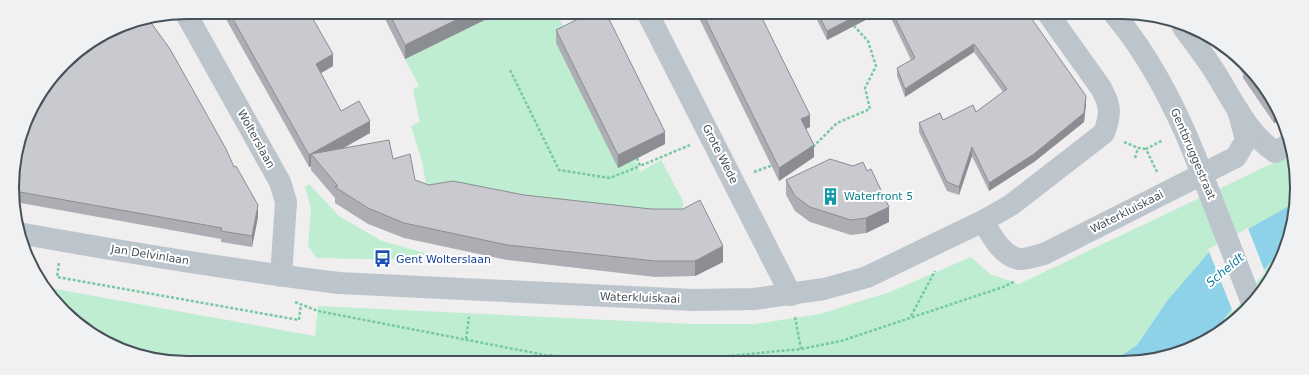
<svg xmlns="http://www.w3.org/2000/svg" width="1309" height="375" viewBox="0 0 1309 375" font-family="'DejaVu Sans',sans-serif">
  <rect width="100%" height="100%" fill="#f0eeee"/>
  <g fill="#beedd1">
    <path d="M 498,13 L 556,13 L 569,36 L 618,167 L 635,159 L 640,172 L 661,160 L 683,201 L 683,224 L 429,201 L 422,161 L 411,126 L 420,122 L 413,89 L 419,86 L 405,59 Z"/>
    <path d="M 1294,153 L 1294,203 L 1272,217 L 1167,301 L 1137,345 L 1113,361 L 161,360 L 87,330 L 48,294 L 44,287 L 315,336 L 318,306 L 692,324 L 755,324 L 820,314 L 890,292 L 971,257 L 990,274 L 1019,284 Z"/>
    <path d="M 309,184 L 339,216 L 382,241 L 425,253 L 423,260 L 316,258 L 308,245 L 311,209 L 305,187 Z"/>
    <path d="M 1280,257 L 1274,275 L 1245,312 L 1214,334 L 1219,325 L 1269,264 Z"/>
  </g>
  <path fill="#8dd2e8" d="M 1294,203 L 1294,222 L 1280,257 L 1269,264 L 1219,325 L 1214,334 L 1199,345 L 1144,362 L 1113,361 L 1137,345 L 1167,301 L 1210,251 Z"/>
  <path fill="#f0eeee" d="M 1248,228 L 1265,272 L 1233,312 L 1208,249 Z"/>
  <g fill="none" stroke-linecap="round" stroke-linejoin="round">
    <g stroke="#77c9a3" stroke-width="2.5" stroke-dasharray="3 2" stroke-linecap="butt">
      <path d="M 510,70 L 559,170 L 610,178 L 640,166"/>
      <path d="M 1124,142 L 1138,148 L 1146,149"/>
      <path d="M 813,147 L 837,123 L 870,109 L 865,88 L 876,66 L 868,41 L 854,26"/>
      <path d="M 637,158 L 640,166 L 690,145"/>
      <path d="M 1135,158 L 1138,148"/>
      <path d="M 754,172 L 773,165"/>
      <path d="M 1157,172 L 1146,149 L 1163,140"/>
      <path d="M 59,263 L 57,277 L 299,320 L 301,304"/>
      <path d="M 295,302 L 318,311 L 545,355 L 621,361"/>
      <path d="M 911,316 L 935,271"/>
      <path d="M 795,317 L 801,349"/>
      <path d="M 466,339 L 469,317"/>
      <path d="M 677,361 L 801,349 L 841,341 L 1003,287 L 1015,281"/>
    </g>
    <g stroke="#bdc5cc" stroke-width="22">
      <path d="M 185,12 L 280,182 L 286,202 L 281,276"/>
      <path d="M 648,14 L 791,295"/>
      <path d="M 1115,15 C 1150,57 1175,106 1195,156"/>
      <path d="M 1183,27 C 1193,41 1205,56 1215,72 C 1232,99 1247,133 1275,152 L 1290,144"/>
      <path d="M 983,221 C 991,235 1002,256 1019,259 C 1026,260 1037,255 1044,254 L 1236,157 L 1246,140 L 1238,110"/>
      <path d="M 18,233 C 125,252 232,270 339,283 L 693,300 L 754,299 L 824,289 L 867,277 L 983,221 L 1011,205 L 1104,133 C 1111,114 1111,106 1101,88 L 1049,15"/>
    </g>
    <path stroke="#bdc5cc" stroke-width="22" d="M 1195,156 L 1252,303"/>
  </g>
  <g fill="#acaeb3">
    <path d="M 222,12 L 293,12 L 333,66 L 321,73 L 341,111 L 370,133 L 342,149 L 393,159 L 415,180 L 429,185 L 723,262 L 695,276 L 655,277 L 507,260 L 404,238 L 368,224 L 335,203 L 335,198 L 311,170 L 311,166 L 309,167 Z"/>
    <path d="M 382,13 L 499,13 L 405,59 Z"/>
    <path d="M 697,14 L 760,14 L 810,127 L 806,129 L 814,157 L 779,181 Z"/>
    <path d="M 814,14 L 877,14 L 827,40 Z"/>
    <path d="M 889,14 L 1029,15 L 1086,104 L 1084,122 L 1034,162 L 989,191 L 972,156 L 959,195 L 947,191 L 919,132 L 919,123 L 943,120 L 976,112 L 1003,92 L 974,52 L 905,97 L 897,76 L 897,68 L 911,60 Z"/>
    <path d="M 556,30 L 665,144 L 618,168 L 556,43 Z"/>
    <path d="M 1236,59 L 1267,90 L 1280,120 L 1274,123 L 1243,78 L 1243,74 L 1236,64 Z"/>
    <path d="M 36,114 L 258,217 L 252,247 L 221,242 L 221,239 L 15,202 L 12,176 Z"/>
    <path d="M 853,166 L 889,222 L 866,233 L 851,235 L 810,222 L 795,211 L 786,195 L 786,180 Z"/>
  </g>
  <g fill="#8c8d92">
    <path d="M 470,13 L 499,13 L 405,59 L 405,45 Z"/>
    <path d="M 860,14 L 877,14 L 827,40 L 827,31 Z"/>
    <path d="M 974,44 L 974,52 L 905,97 L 905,89 Z"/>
    <path d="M 333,54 L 333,66 L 316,76 L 316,64 Z"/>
    <path d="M 1086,96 L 1086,104 L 1084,122 L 1034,162 L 989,191 L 989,183 Z"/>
    <path d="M 1274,109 L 1275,109 L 1280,120 L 1274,123 Z"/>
    <path d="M 810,115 L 810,127 L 801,131 L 801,119 Z"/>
    <path d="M 370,121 L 370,133 L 318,162 L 311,154 Z"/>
    <path d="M 665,132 L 665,144 L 618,168 L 618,155 Z"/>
    <path d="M 814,145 L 814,157 L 779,181 L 779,168 Z"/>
    <path d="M 972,147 L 972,156 L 959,195 L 959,187 Z"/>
    <path d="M 311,154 L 311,166 L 309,167 L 309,155 Z"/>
    <path d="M 258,205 L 258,217 L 252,247 L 252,236 Z"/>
    <path d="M 889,207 L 889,222 L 866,233 L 866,218 Z"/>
    <path d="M 723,246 L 723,262 L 695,276 L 695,261 Z"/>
  </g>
  <g fill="#c8cad0" stroke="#8c8d92">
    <path d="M 229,12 L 293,12 L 294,14 L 298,12 L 309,12 L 333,54 L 316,64 L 341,111 L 359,101 L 370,121 L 309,155 Z"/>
    <path d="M 389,13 L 470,13 L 405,45 Z"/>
    <path d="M 590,13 L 606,13 L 665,132 L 618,155 L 556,30 Z"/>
    <path d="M 703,14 L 760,14 L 810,115 L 801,119 L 814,145 L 779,168 Z"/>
    <path d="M 818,14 L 860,14 L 827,31 Z"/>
    <path d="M 893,14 L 1029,15 L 1086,96 L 1084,113 L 1034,154 L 989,183 L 972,147 L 959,187 L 947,182 L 919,123 L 940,113 L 943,120 L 973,105 L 976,112 L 1007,89 L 974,44 L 905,89 L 897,68 L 915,58 Z"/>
    <path d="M 149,20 L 170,49 L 226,149 L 234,167 L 236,166 L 258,205 L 252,236 L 221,231 L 222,228 L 14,191 L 12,176 L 29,113 L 36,114 L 38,99 L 72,56 L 121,25 Z"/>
    <path d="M 1248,70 L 1267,90 L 1275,109 L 1274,109 Z"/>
    <path d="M 389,140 L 393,159 L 410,154 L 415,180 L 429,185 L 453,181 L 524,195 L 651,209 L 683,209 L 700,200 L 723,246 L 695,261 L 655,261 L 507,245 L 404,223 L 368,208 L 335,187 L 338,186 L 311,154 Z"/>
    <path d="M 830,159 L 853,166 L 863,162 L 867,171 L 871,169 L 889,207 L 866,218 L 851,220 L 810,207 L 795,196 L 786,180 Z"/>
  </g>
  <defs>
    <symbol id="building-bare" viewBox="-9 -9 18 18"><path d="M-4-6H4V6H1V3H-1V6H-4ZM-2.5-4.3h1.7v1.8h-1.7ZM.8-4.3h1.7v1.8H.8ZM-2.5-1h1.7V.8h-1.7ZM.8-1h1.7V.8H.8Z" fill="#0f9aa8" stroke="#fff" stroke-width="2.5" paint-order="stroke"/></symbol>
    <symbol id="bus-bare" viewBox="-9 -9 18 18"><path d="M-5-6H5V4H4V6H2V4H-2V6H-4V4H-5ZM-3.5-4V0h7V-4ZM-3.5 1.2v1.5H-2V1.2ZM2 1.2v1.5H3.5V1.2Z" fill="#1a4fb4" stroke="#fff" stroke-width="2.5" paint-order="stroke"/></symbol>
  </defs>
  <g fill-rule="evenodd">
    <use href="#building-bare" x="818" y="184" width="25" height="25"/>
    <use href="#bus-bare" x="370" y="246" width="25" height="25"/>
  </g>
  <g text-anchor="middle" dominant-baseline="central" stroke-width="4" stroke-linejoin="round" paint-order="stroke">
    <g font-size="11" fill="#47515a" stroke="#fff">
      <text transform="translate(256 139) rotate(61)">Wolterslaan</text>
      <text transform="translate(720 154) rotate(63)">Grote Wede</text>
      <text transform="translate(1193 154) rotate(67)">Gentbruggestraat</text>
      <text transform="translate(1127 212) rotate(-27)">Waterkluiskaai</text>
      <text transform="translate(150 255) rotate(9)">Jan Delvinlaan</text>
      <text transform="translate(640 298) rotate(2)">Waterkluiskaai</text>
    </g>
    <g font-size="11" fill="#0d838f" stroke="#fff" text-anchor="start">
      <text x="844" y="196">Waterfront 5</text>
    </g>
    <g font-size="11" fill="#164399" stroke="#fff" text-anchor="start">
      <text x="396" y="259">Gent Wolterslaan</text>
    </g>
    <g font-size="12" font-style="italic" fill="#1280a2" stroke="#fff">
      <text transform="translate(1225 270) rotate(-40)">Scheldt</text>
    </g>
  </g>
  <path d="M0 0H1309V375H0ZM187 19H1122A168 168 0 0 1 1290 187V188A168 168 0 0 1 1122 356H187A168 168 0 0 1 19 188V187A168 168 0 0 1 187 19Z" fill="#f0f1f2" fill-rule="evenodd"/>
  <path fill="none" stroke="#47515a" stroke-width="2" d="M187 19H1122A168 168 0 0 1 1290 187V188A168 168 0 0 1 1122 356H187A168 168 0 0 1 19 188V187A168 168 0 0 1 187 19Z"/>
</svg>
